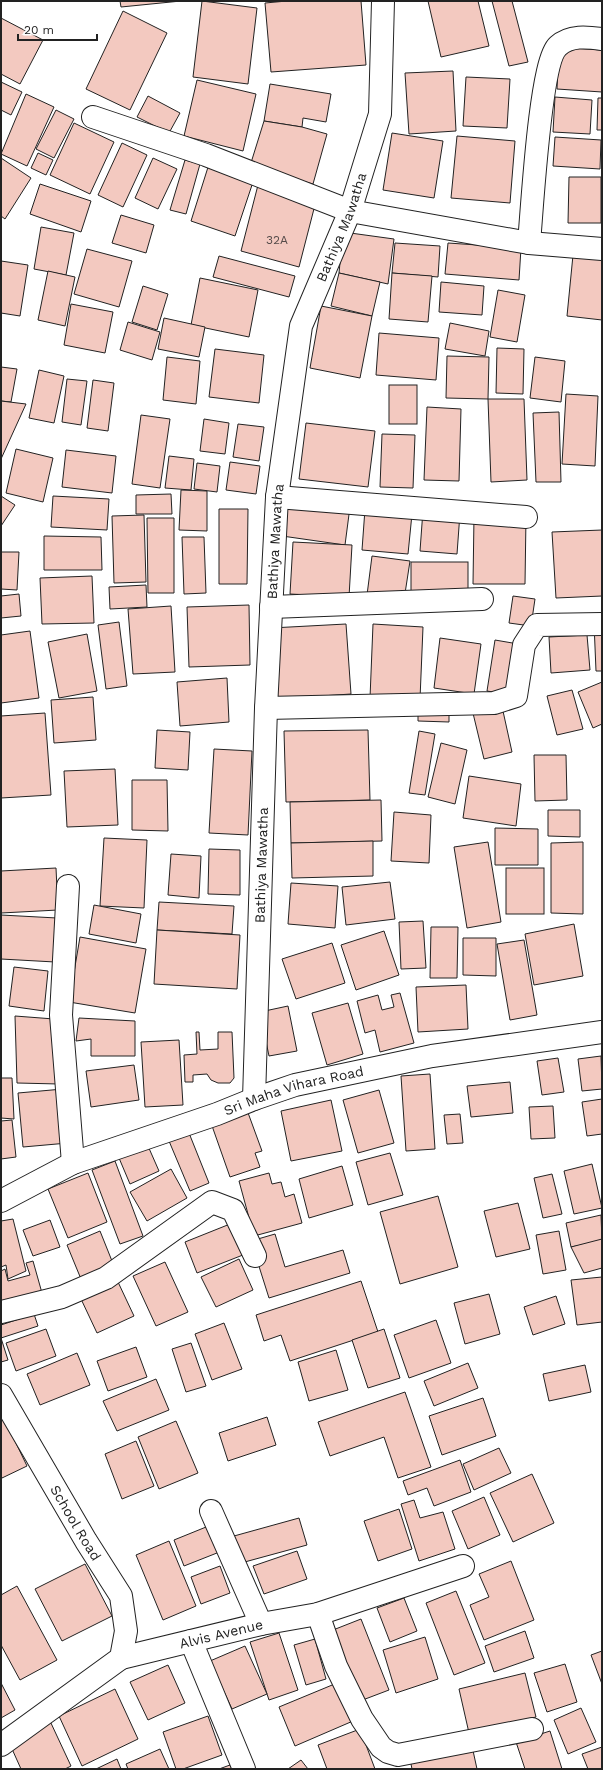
<svg xmlns="http://www.w3.org/2000/svg" width="603" height="1770" viewBox="0 0 603 1770" font-family="'Work Sans',sans-serif">
  <rect width="100%" height="100%" fill="#fff"/>
  <g fill="#f3c9c0" stroke="#222">
    <path d="M 120,1 L 181,1 L 121,7 Z"/>
    <path d="M 202,1 L 257,8 L 248,84 L 193,77 Z"/>
    <path d="M 287,1 L 361,1 L 366,65 L 271,72 L 265,3 Z"/>
    <path d="M 428,1 L 478,1 L 489,46 L 441,57 Z"/>
    <path d="M 492,1 L 512,1 L 528,62 L 509,66 Z"/>
    <path d="M 123,11 L 167,33 L 130,110 L 86,89 Z"/>
    <path d="M 1,18 L 43,40 L 20,84 L 1,74 Z"/>
    <path d="M 559,47 L 602,50 L 602,92 L 557,89 Z"/>
    <path d="M 453,71 L 456,131 L 409,134 L 405,73 Z"/>
    <path d="M 466,77 L 510,79 L 507,128 L 463,126 Z"/>
    <path d="M 197,80 L 256,94 L 243,151 L 184,136 Z"/>
    <path d="M 1,82 L 22,92 L 11,115 L 1,110 Z"/>
    <path d="M 270,84 L 331,94 L 326,122 L 303,118 L 302,127 L 264,121 Z"/>
    <path d="M 26,94 L 54,107 L 27,166 L 1,154 Z"/>
    <path d="M 148,96 L 180,113 L 169,133 L 137,117 Z"/>
    <path d="M 555,97 L 592,100 L 590,134 L 553,132 Z"/>
    <path d="M 598,98 L 602,98 L 602,130 L 597,130 Z"/>
    <path d="M 56,110 L 74,119 L 54,158 L 36,149 Z"/>
    <path d="M 264,121 L 302,127 L 327,134 L 313,184 L 250,166 Z"/>
    <path d="M 74,123 L 114,142 L 90,194 L 50,175 Z"/>
    <path d="M 392,133 L 443,141 L 434,198 L 383,190 Z"/>
    <path d="M 457,136 L 515,141 L 510,203 L 451,198 Z"/>
    <path d="M 555,137 L 601,140 L 600,169 L 553,166 Z"/>
    <path d="M 122,143 L 147,155 L 123,207 L 98,195 Z"/>
    <path d="M 38,153 L 53,160 L 46,175 L 31,168 Z"/>
    <path d="M 1,158 L 31,178 L 5,219 L 1,216 Z"/>
    <path d="M 153,158 L 177,169 L 158,209 L 135,198 Z"/>
    <path d="M 185,160 L 200,164 L 186,214 L 170,210 Z"/>
    <path d="M 209,164 L 254,179 L 235,236 L 191,221 Z"/>
    <path d="M 569,177 L 601,177 L 601,223 L 568,223 Z"/>
    <path d="M 40,184 L 91,201 L 81,232 L 30,214 Z"/>
    <path d="M 258,185 L 316,201 L 299,267 L 241,251 Z"/>
    <path d="M 121,215 L 154,225 L 146,253 L 112,243 Z"/>
    <path d="M 41,227 L 74,233 L 66,275 L 34,269 Z"/>
    <path d="M 343,232 L 394,239 L 388,284 L 339,273 Z"/>
    <path d="M 395,243 L 440,246 L 438,277 L 392,273 Z"/>
    <path d="M 448,243 L 521,248 L 519,280 L 445,274 Z"/>
    <path d="M 87,249 L 132,261 L 119,307 L 74,294 Z"/>
    <path d="M 573,255 L 602,258 L 602,320 L 567,316 Z"/>
    <path d="M 219,256 L 295,276 L 289,297 L 213,277 Z"/>
    <path d="M 1,261 L 28,265 L 20,316 L 1,313 Z"/>
    <path d="M 48,271 L 75,277 L 65,326 L 38,320 Z"/>
    <path d="M 339,273 L 380,282 L 372,316 L 331,306 Z"/>
    <path d="M 392,273 L 432,276 L 428,322 L 389,319 Z"/>
    <path d="M 200,278 L 258,290 L 249,337 L 191,325 Z"/>
    <path d="M 441,282 L 484,286 L 482,315 L 439,312 Z"/>
    <path d="M 143,286 L 168,294 L 157,330 L 132,322 Z"/>
    <path d="M 498,290 L 525,295 L 517,342 L 490,337 Z"/>
    <path d="M 71,304 L 113,312 L 105,353 L 64,345 Z"/>
    <path d="M 321,306 L 372,316 L 360,378 L 310,368 Z"/>
    <path d="M 164,318 L 205,327 L 199,357 L 158,349 Z"/>
    <path d="M 128,322 L 160,332 L 152,360 L 120,350 Z"/>
    <path d="M 450,323 L 489,331 L 485,356 L 445,349 Z"/>
    <path d="M 379,333 L 439,338 L 436,380 L 376,375 Z"/>
    <path d="M 497,348 L 524,349 L 523,394 L 496,393 Z"/>
    <path d="M 215,349 L 264,355 L 259,403 L 209,397 Z"/>
    <path d="M 447,356 L 489,357 L 488,399 L 446,398 Z"/>
    <path d="M 167,357 L 200,361 L 196,404 L 163,400 Z"/>
    <path d="M 535,357 L 565,361 L 561,402 L 530,398 Z"/>
    <path d="M 1,367 L 17,369 L 11,402 L 1,401 Z"/>
    <path d="M 39,370 L 64,376 L 54,423 L 29,418 Z"/>
    <path d="M 67,379 L 87,381 L 81,425 L 62,422 Z"/>
    <path d="M 93,380 L 114,383 L 108,431 L 87,428 Z"/>
    <rect x="389" y="385" width="28" height="39"/>
    <path d="M 566,394 L 598,396 L 595,466 L 562,464 Z"/>
    <path d="M 488,399 L 524,399 L 527,480 L 491,482 Z"/>
    <path d="M 1,401 L 26,404 L 1,459 Z"/>
    <path d="M 427,407 L 461,409 L 459,481 L 424,480 Z"/>
    <path d="M 559,412 L 561,482 L 536,482 L 533,413 Z"/>
    <path d="M 141,415 L 170,419 L 160,488 L 132,484 Z"/>
    <path d="M 204,419 L 229,423 L 225,454 L 200,451 Z"/>
    <path d="M 306,423 L 375,431 L 368,487 L 299,479 Z"/>
    <path d="M 238,424 L 264,427 L 259,461 L 233,457 Z"/>
    <path d="M 382,434 L 415,435 L 413,488 L 380,487 Z"/>
    <path d="M 16,449 L 53,458 L 43,502 L 6,493 Z"/>
    <path d="M 66,450 L 116,456 L 112,493 L 62,487 Z"/>
    <path d="M 169,456 L 194,459 L 191,490 L 165,488 Z"/>
    <path d="M 230,462 L 260,466 L 256,494 L 226,490 Z"/>
    <path d="M 197,463 L 220,466 L 217,492 L 194,489 Z"/>
    <path d="M 181,490 L 207,491 L 207,531 L 179,530 Z"/>
    <path d="M 288,491 L 351,499 L 345,545 L 282,536 Z"/>
    <path d="M 171,494 L 172,514 L 136,514 L 136,495 Z"/>
    <path d="M 1,496 L 15,505 L 1,526 Z"/>
    <path d="M 53,496 L 109,499 L 107,530 L 51,527 Z"/>
    <path d="M 219,509 L 248,509 L 247,584 L 219,584 Z"/>
    <path d="M 365,509 L 412,514 L 408,554 L 362,550 Z"/>
    <path d="M 423,510 L 460,513 L 457,554 L 420,551 Z"/>
    <path d="M 144,515 L 146,582 L 114,583 L 112,516 Z"/>
    <path d="M 474,516 L 526,517 L 525,584 L 473,584 Z"/>
    <path d="M 147,518 L 174,518 L 174,593 L 148,593 Z"/>
    <path d="M 602,530 L 602,596 L 556,598 L 552,532 Z"/>
    <path d="M 44,536 L 101,537 L 102,570 L 44,570 Z"/>
    <path d="M 182,537 L 204,537 L 206,593 L 184,594 Z"/>
    <path d="M 293,542 L 352,545 L 349,597 L 290,594 Z"/>
    <path d="M 1,552 L 19,552 L 17,590 L 1,589 Z"/>
    <path d="M 372,556 L 410,561 L 404,600 L 367,595 Z"/>
    <rect x="411" y="562" width="57" height="41"/>
    <path d="M 92,576 L 94,623 L 42,624 L 40,578 Z"/>
    <path d="M 146,585 L 147,607 L 110,609 L 109,587 Z"/>
    <path d="M 19,594 L 21,616 L 1,618 L 1,596 Z"/>
    <path d="M 513,596 L 535,599 L 531,626 L 509,623 Z"/>
    <path d="M 249,605 L 250,665 L 189,667 L 187,607 Z"/>
    <path d="M 171,606 L 175,672 L 133,674 L 128,609 Z"/>
    <path d="M 119,622 L 127,686 L 106,689 L 98,625 Z"/>
    <path d="M 594,623 L 602,623 L 602,671 L 596,671 Z"/>
    <path d="M 346,624 L 351,694 L 276,699 L 271,628 Z"/>
    <path d="M 373,624 L 423,627 L 420,699 L 370,698 Z"/>
    <path d="M 30,631 L 39,698 L 1,703 L 1,635 Z"/>
    <path d="M 87,634 L 97,691 L 59,698 L 48,642 Z"/>
    <path d="M 587,635 L 590,670 L 551,673 L 549,637 Z"/>
    <path d="M 440,638 L 481,644 L 474,694 L 434,688 Z"/>
    <path d="M 495,640 L 524,645 L 516,696 L 487,691 Z"/>
    <path d="M 227,678 L 229,722 L 180,726 L 177,682 Z"/>
    <path d="M 602,682 L 602,724 L 593,728 L 578,692 Z"/>
    <path d="M 572,690 L 583,729 L 557,735 L 547,696 Z"/>
    <path d="M 93,697 L 96,740 L 54,743 L 51,700 Z"/>
    <path d="M 501,702 L 512,752 L 484,759 L 472,709 Z"/>
    <path d="M 418,705 L 449,706 L 449,722 L 418,721 Z"/>
    <path d="M 45,713 L 51,795 L 1,798 L 1,716 Z"/>
    <path d="M 157,730 L 190,732 L 188,770 L 155,768 Z"/>
    <path d="M 368,730 L 370,800 L 286,802 L 284,731 Z"/>
    <path d="M 419,731 L 435,734 L 425,795 L 409,793 Z"/>
    <path d="M 441,743 L 467,750 L 455,804 L 428,797 Z"/>
    <path d="M 214,749 L 252,751 L 248,835 L 209,833 Z"/>
    <path d="M 534,755 L 566,755 L 567,800 L 535,801 Z"/>
    <path d="M 115,769 L 118,825 L 67,827 L 64,771 Z"/>
    <path d="M 469,776 L 521,784 L 516,826 L 463,818 Z"/>
    <path d="M 132,780 L 167,780 L 168,831 L 132,830 Z"/>
    <path d="M 381,800 L 382,841 L 291,843 L 290,802 Z"/>
    <path d="M 548,810 L 580,810 L 580,837 L 548,836 Z"/>
    <path d="M 394,812 L 431,815 L 429,863 L 391,861 Z"/>
    <path d="M 495,828 L 538,829 L 538,865 L 495,865 Z"/>
    <path d="M 104,838 L 147,840 L 144,908 L 100,906 Z"/>
    <path d="M 373,841 L 373,876 L 292,878 L 291,843 Z"/>
    <path d="M 488,842 L 501,922 L 467,928 L 454,847 Z"/>
    <path d="M 583,842 L 583,914 L 551,913 L 551,843 Z"/>
    <path d="M 209,849 L 240,850 L 240,895 L 208,894 Z"/>
    <path d="M 171,854 L 201,856 L 199,898 L 168,895 Z"/>
    <path d="M 56,868 L 58,910 L 1,913 L 1,871 Z"/>
    <rect x="506" y="868" width="38" height="46"/>
    <path d="M 390,882 L 395,919 L 346,925 L 342,887 Z"/>
    <path d="M 291,883 L 338,886 L 335,928 L 288,924 Z"/>
    <path d="M 159,902 L 234,906 L 232,934 L 157,930 Z"/>
    <path d="M 94,905 L 141,914 L 136,943 L 89,934 Z"/>
    <path d="M 1,915 L 57,918 L 55,962 L 1,959 Z"/>
    <path d="M 423,921 L 426,968 L 401,969 L 399,922 Z"/>
    <path d="M 574,924 L 583,976 L 534,985 L 525,934 Z"/>
    <path d="M 431,927 L 458,927 L 457,978 L 430,978 Z"/>
    <path d="M 157,930 L 240,935 L 237,989 L 154,984 Z"/>
    <path d="M 384,931 L 399,975 L 356,990 L 341,945 Z"/>
    <path d="M 80,937 L 146,949 L 135,1013 L 69,1002 Z"/>
    <path d="M 463,938 L 496,938 L 496,976 L 463,975 Z"/>
    <path d="M 524,940 L 537,1015 L 510,1020 L 497,944 Z"/>
    <path d="M 332,943 L 345,983 L 296,999 L 282,959 Z"/>
    <path d="M 14,967 L 48,971 L 44,1011 L 9,1006 Z"/>
    <path d="M 466,985 L 468,1029 L 418,1032 L 416,987 Z"/>
    <path d="M 400,993 L 414,1043 L 380,1052 L 375,1030 L 365,1033 L 357,1001 L 378,995 L 382,1010 L 394,1007 L 391,995 Z"/>
    <path d="M 348,1003 L 363,1054 L 327,1065 L 312,1013 Z"/>
    <path d="M 288,1006 L 297,1051 L 269,1056 L 260,1012 Z"/>
    <path d="M 15,1016 L 54,1019 L 59,1084 L 17,1083 Z"/>
    <path d="M 79,1018 L 135,1021 L 135,1056 L 91,1056 L 91,1039 L 76,1041 Z"/>
    <path d="M 196,1032 L 199,1032 L 200,1050 L 218,1049 L 218,1032 L 232,1032 L 234,1078 L 230,1083 L 218,1083 L 211,1080 L 207,1074 L 193,1075 L 193,1082 L 185,1082 L 184,1055 L 197,1054 Z"/>
    <path d="M 179,1040 L 183,1105 L 145,1107 L 141,1042 Z"/>
    <path d="M 601,1056 L 602,1089 L 582,1091 L 578,1059 Z"/>
    <path d="M 558,1058 L 564,1092 L 542,1095 L 537,1061 Z"/>
    <path d="M 134,1065 L 139,1100 L 91,1107 L 86,1071 Z"/>
    <path d="M 430,1074 L 435,1149 L 406,1151 L 401,1076 Z"/>
    <path d="M 1,1078 L 12,1078 L 14,1119 L 1,1118 Z"/>
    <path d="M 510,1082 L 513,1113 L 471,1117 L 467,1086 Z"/>
    <path d="M 63,1089 L 68,1143 L 23,1147 L 18,1093 Z"/>
    <path d="M 379,1090 L 394,1143 L 358,1153 L 343,1100 Z"/>
    <path d="M 602,1099 L 602,1134 L 587,1136 L 582,1102 Z"/>
    <path d="M 331,1100 L 342,1151 L 291,1161 L 281,1111 Z"/>
    <path d="M 553,1106 L 555,1138 L 531,1139 L 529,1107 Z"/>
    <path d="M 247,1110 L 262,1151 L 255,1153 L 260,1167 L 230,1177 L 211,1123 Z"/>
    <path d="M 460,1114 L 463,1143 L 447,1144 L 444,1115 Z"/>
    <path d="M 12,1120 L 16,1157 L 1,1159 L 1,1121 Z"/>
    <path d="M 189,1133 L 209,1183 L 190,1191 L 169,1141 Z"/>
    <path d="M 148,1146 L 159,1171 L 130,1184 L 119,1158 Z"/>
    <path d="M 390,1153 L 403,1195 L 368,1205 L 356,1162 Z"/>
    <path d="M 115,1161 L 143,1236 L 120,1244 L 92,1170 Z"/>
    <path d="M 592,1164 L 602,1208 L 574,1214 L 564,1171 Z"/>
    <path d="M 342,1166 L 353,1205 L 309,1218 L 299,1179 Z"/>
    <path d="M 171,1169 L 187,1198 L 147,1221 L 130,1192 Z"/>
    <path d="M 88,1173 L 107,1222 L 68,1238 L 48,1189 Z"/>
    <path d="M 269,1173 L 272,1184 L 281,1182 L 285,1197 L 294,1194 L 302,1223 L 254,1236 L 239,1181 Z"/>
    <path d="M 552,1174 L 562,1214 L 543,1218 L 534,1178 Z"/>
    <path d="M 438,1196 L 458,1267 L 400,1284 L 380,1212 Z"/>
    <path d="M 518,1203 L 530,1249 L 496,1257 L 484,1211 Z"/>
    <path d="M 601,1215 L 602,1241 L 571,1247 L 566,1223 Z"/>
    <path d="M 13,1219 L 26,1271 L 8,1279 L 6,1265 L 1,1267 L 1,1221 Z"/>
    <path d="M 50,1220 L 60,1247 L 33,1256 L 23,1230 Z"/>
    <path d="M 235,1222 L 248,1253 L 197,1273 L 185,1242 Z"/>
    <path d="M 100,1231 L 114,1266 L 81,1279 L 67,1245 Z"/>
    <path d="M 559,1231 L 566,1270 L 543,1274 L 536,1235 Z"/>
    <path d="M 275,1234 L 285,1267 L 343,1250 L 350,1273 L 269,1298 L 251,1241 Z"/>
    <path d="M 602,1239 L 602,1268 L 584,1273 L 571,1247 Z"/>
    <path d="M 239,1259 L 253,1290 L 216,1307 L 201,1277 Z"/>
    <path d="M 33,1261 L 42,1293 L 1,1304 L 1,1271 L 5,1269 L 8,1281 L 30,1275 L 26,1263 Z"/>
    <path d="M 165,1262 L 188,1312 L 156,1326 L 133,1276 Z"/>
    <path d="M 602,1277 L 602,1322 L 577,1325 L 571,1280 Z"/>
    <path d="M 361,1281 L 378,1332 L 290,1361 L 281,1335 L 264,1341 L 256,1315 Z"/>
    <path d="M 118,1282 L 134,1316 L 97,1333 L 81,1299 Z"/>
    <path d="M 489,1294 L 500,1334 L 465,1344 L 454,1303 Z"/>
    <path d="M 556,1296 L 565,1324 L 533,1335 L 524,1307 Z"/>
    <path d="M 34,1314 L 38,1326 L 1,1338 L 1,1325 Z"/>
    <path d="M 436,1320 L 451,1363 L 409,1378 L 394,1335 Z"/>
    <path d="M 224,1323 L 242,1369 L 212,1380 L 195,1334 Z"/>
    <path d="M 46,1329 L 56,1356 L 16,1371 L 6,1343 Z"/>
    <path d="M 384,1329 L 400,1378 L 368,1388 L 352,1340 Z"/>
    <path d="M 1,1338 L 8,1360 L 1,1362 Z"/>
    <path d="M 191,1343 L 206,1386 L 186,1392 L 172,1349 Z"/>
    <path d="M 136,1347 L 147,1377 L 108,1391 L 97,1361 Z"/>
    <path d="M 336,1350 L 348,1390 L 309,1401 L 298,1362 Z"/>
    <path d="M 77,1353 L 90,1385 L 40,1405 L 27,1374 Z"/>
    <path d="M 468,1363 L 478,1388 L 434,1406 L 424,1381 Z"/>
    <path d="M 585,1365 L 591,1392 L 549,1401 L 543,1374 Z"/>
    <path d="M 156,1379 L 169,1410 L 117,1431 L 103,1401 Z"/>
    <path d="M 405,1392 L 431,1467 L 398,1478 L 384,1437 L 330,1456 L 318,1422 Z"/>
    <path d="M 483,1398 L 496,1436 L 442,1455 L 429,1416 Z"/>
    <path d="M 1,1412 L 27,1466 L 2,1478 L 1,1476 Z"/>
    <path d="M 267,1417 L 276,1445 L 228,1461 L 219,1433 Z"/>
    <path d="M 176,1421 L 198,1473 L 159,1489 L 138,1437 Z"/>
    <path d="M 136,1441 L 154,1486 L 122,1499 L 105,1454 Z"/>
    <path d="M 499,1448 L 511,1473 L 474,1490 L 463,1464 Z"/>
    <path d="M 460,1460 L 471,1492 L 434,1506 L 427,1488 L 408,1495 L 403,1481 Z"/>
    <path d="M 532,1474 L 554,1523 L 513,1542 L 490,1493 Z"/>
    <path d="M 484,1497 L 500,1535 L 468,1549 L 452,1511 Z"/>
    <path d="M 414,1500 L 420,1518 L 443,1512 L 455,1549 L 419,1561 L 401,1504 Z"/>
    <path d="M 399,1509 L 412,1549 L 378,1561 L 364,1521 Z"/>
    <path d="M 299,1518 L 307,1545 L 241,1563 L 234,1536 Z"/>
    <path d="M 211,1525 L 222,1551 L 184,1566 L 174,1540 Z"/>
    <path d="M 169,1541 L 196,1606 L 163,1620 L 136,1555 Z"/>
    <path d="M 297,1551 L 307,1579 L 264,1594 L 253,1566 Z"/>
    <path d="M 511,1561 L 534,1620 L 484,1640 L 470,1605 L 489,1597 L 479,1574 Z"/>
    <path d="M 85,1564 L 112,1616 L 62,1641 L 35,1589 Z"/>
    <path d="M 220,1566 L 230,1593 L 201,1604 L 191,1577 Z"/>
    <path d="M 17,1586 L 57,1660 L 20,1680 L 1,1645 L 1,1595 Z"/>
    <path d="M 456,1591 L 485,1663 L 454,1675 L 426,1603 Z"/>
    <path d="M 404,1598 L 417,1631 L 390,1642 L 377,1608 Z"/>
    <path d="M 361,1619 L 389,1690 L 360,1701 L 333,1630 Z"/>
    <path d="M 525,1631 L 534,1658 L 494,1672 L 485,1646 Z"/>
    <path d="M 279,1633 L 298,1690 L 269,1700 L 250,1642 Z"/>
    <path d="M 425,1637 L 438,1679 L 396,1693 L 383,1650 Z"/>
    <path d="M 315,1639 L 326,1679 L 306,1685 L 294,1645 Z"/>
    <path d="M 245,1646 L 267,1694 L 232,1709 L 210,1661 Z"/>
    <path d="M 602,1651 L 602,1684 L 591,1655 Z"/>
    <path d="M 565,1664 L 577,1702 L 547,1712 L 534,1673 Z"/>
    <path d="M 168,1665 L 185,1703 L 148,1720 L 130,1682 Z"/>
    <path d="M 525,1673 L 536,1717 L 469,1733 L 459,1689 Z"/>
    <path d="M 1,1683 L 15,1710 L 1,1718 Z"/>
    <path d="M 337,1683 L 353,1721 L 295,1746 L 279,1707 Z"/>
    <path d="M 115,1689 L 138,1739 L 82,1766 L 59,1716 Z"/>
    <path d="M 581,1708 L 596,1742 L 568,1754 L 554,1720 Z"/>
    <path d="M 208,1716 L 222,1755 L 183,1769 L 176,1769 L 163,1732 Z"/>
    <path d="M 50,1721 L 71,1766 L 65,1769 L 21,1769 L 8,1740 Z"/>
    <path d="M 360,1729 L 375,1769 L 327,1769 L 318,1745 Z"/>
    <path d="M 550,1731 L 562,1769 L 525,1769 L 516,1742 Z"/>
    <path d="M 472,1746 L 477,1769 L 412,1769 L 410,1759 Z"/>
    <path d="M 602,1747 L 602,1769 L 588,1769 L 582,1754 Z"/>
    <path d="M 160,1749 L 169,1769 L 128,1769 L 126,1764 Z"/>
    <path d="M 117,1759 L 121,1769 L 96,1769 Z"/>
    <path d="M 301,1760 L 308,1769 L 288,1769 Z"/>
    <path d="M 230,1765 L 232,1769 L 219,1769 Z"/>
  </g>
  <g fill="none" stroke-linecap="round" stroke-linejoin="round">
    <defs>
      <g id="street">
        <path d="M 93,117 L 206,155 L 350,211 L 529,243 L 602,249"/>
        <path d="M 529,243 C 532,211 540,62 558,46 C 570,35 587,37 602,39"/>
        <path d="M 277,497 L 526,517"/>
        <path d="M 271,607 L 482,599"/>
        <path d="M 266,708 L 494,703 L 516,696 L 524,645 L 537,625 L 602,624"/>
        <path d="M 68,886 L 61,1015 L 73,1163"/>
        <path d="M 1,1312 L 62,1297 L 106,1278 L 212,1202 L 233,1210 L 255,1256"/>
        <path d="M 211,1511 L 261,1624"/>
        <path d="M 318,1614 L 336,1666 L 362,1719 L 381,1747 L 388,1752 L 398,1755 L 532,1729"/>
        <path d="M 191,1641 L 244,1769"/>
        <path id="s1" d="M 121,1658 L 261,1624 L 318,1614 L 463,1566"/>
      </g>
      <g id="secondary">
        <path id="s2" d="M 254,1099 L 266,708 L 277,497 L 301,326 L 350,211 L 380,114 L 383,1"/>
        <path id="s3" d="M 1,1201 L 73,1163 L 217,1114 L 254,1099 L 295,1085 L 432,1056 L 602,1032"/>
        <path id="s4" d="M 1,1395 L 86,1541 L 121,1596 L 126,1631 L 121,1658 L 1,1745"/>
      </g>
    </defs>
    <use href="#street" stroke="#222" stroke-width="24"/>
    <use href="#secondary" stroke="#222" stroke-width="24"/>
    <use href="#street" stroke="#fff" stroke-width="22"/>
    <use href="#secondary" stroke="#fff" stroke-width="22"/>
  </g>
  <g text-anchor="middle" dominant-baseline="central" stroke-width="3" stroke-linejoin="round" paint-order="stroke">
    <g font-size="12" fill="#564c4a">
      <text x="277" y="240">32A</text>
    </g>
    <g font-size="14" fill="#222" stroke="#fff">
      <text stroke="none"><textPath href="#s2" startOffset="882">Bathiya Mawatha</textPath></text>
      <text stroke="none"><textPath href="#s2" startOffset="558">Bathiya Mawatha</textPath></text>
      <text stroke="none"><textPath href="#s2" startOffset="234">Bathiya Mawatha</textPath></text>
      <text stroke="none"><textPath href="#s3" startOffset="314">Sri Maha Vihara Road</textPath></text>
      <text stroke="none"><textPath href="#s4" startOffset="148">School Road</textPath></text>
      <text stroke="none"><textPath href="#s1" startOffset="103">Alvis Avenue</textPath></text>
    </g>
  </g>
  <rect width="603" height="1770" fill="none" stroke="#222222" stroke-width="4"/>
  <path d="M18 34v6h79v-6" fill="none" stroke="#222222" stroke-width="2"/>
  <text x="24" y="34" font-size="12" fill="#222222" stroke="#ffffff" stroke-width="3" paint-order="stroke">20 m</text>
</svg>
